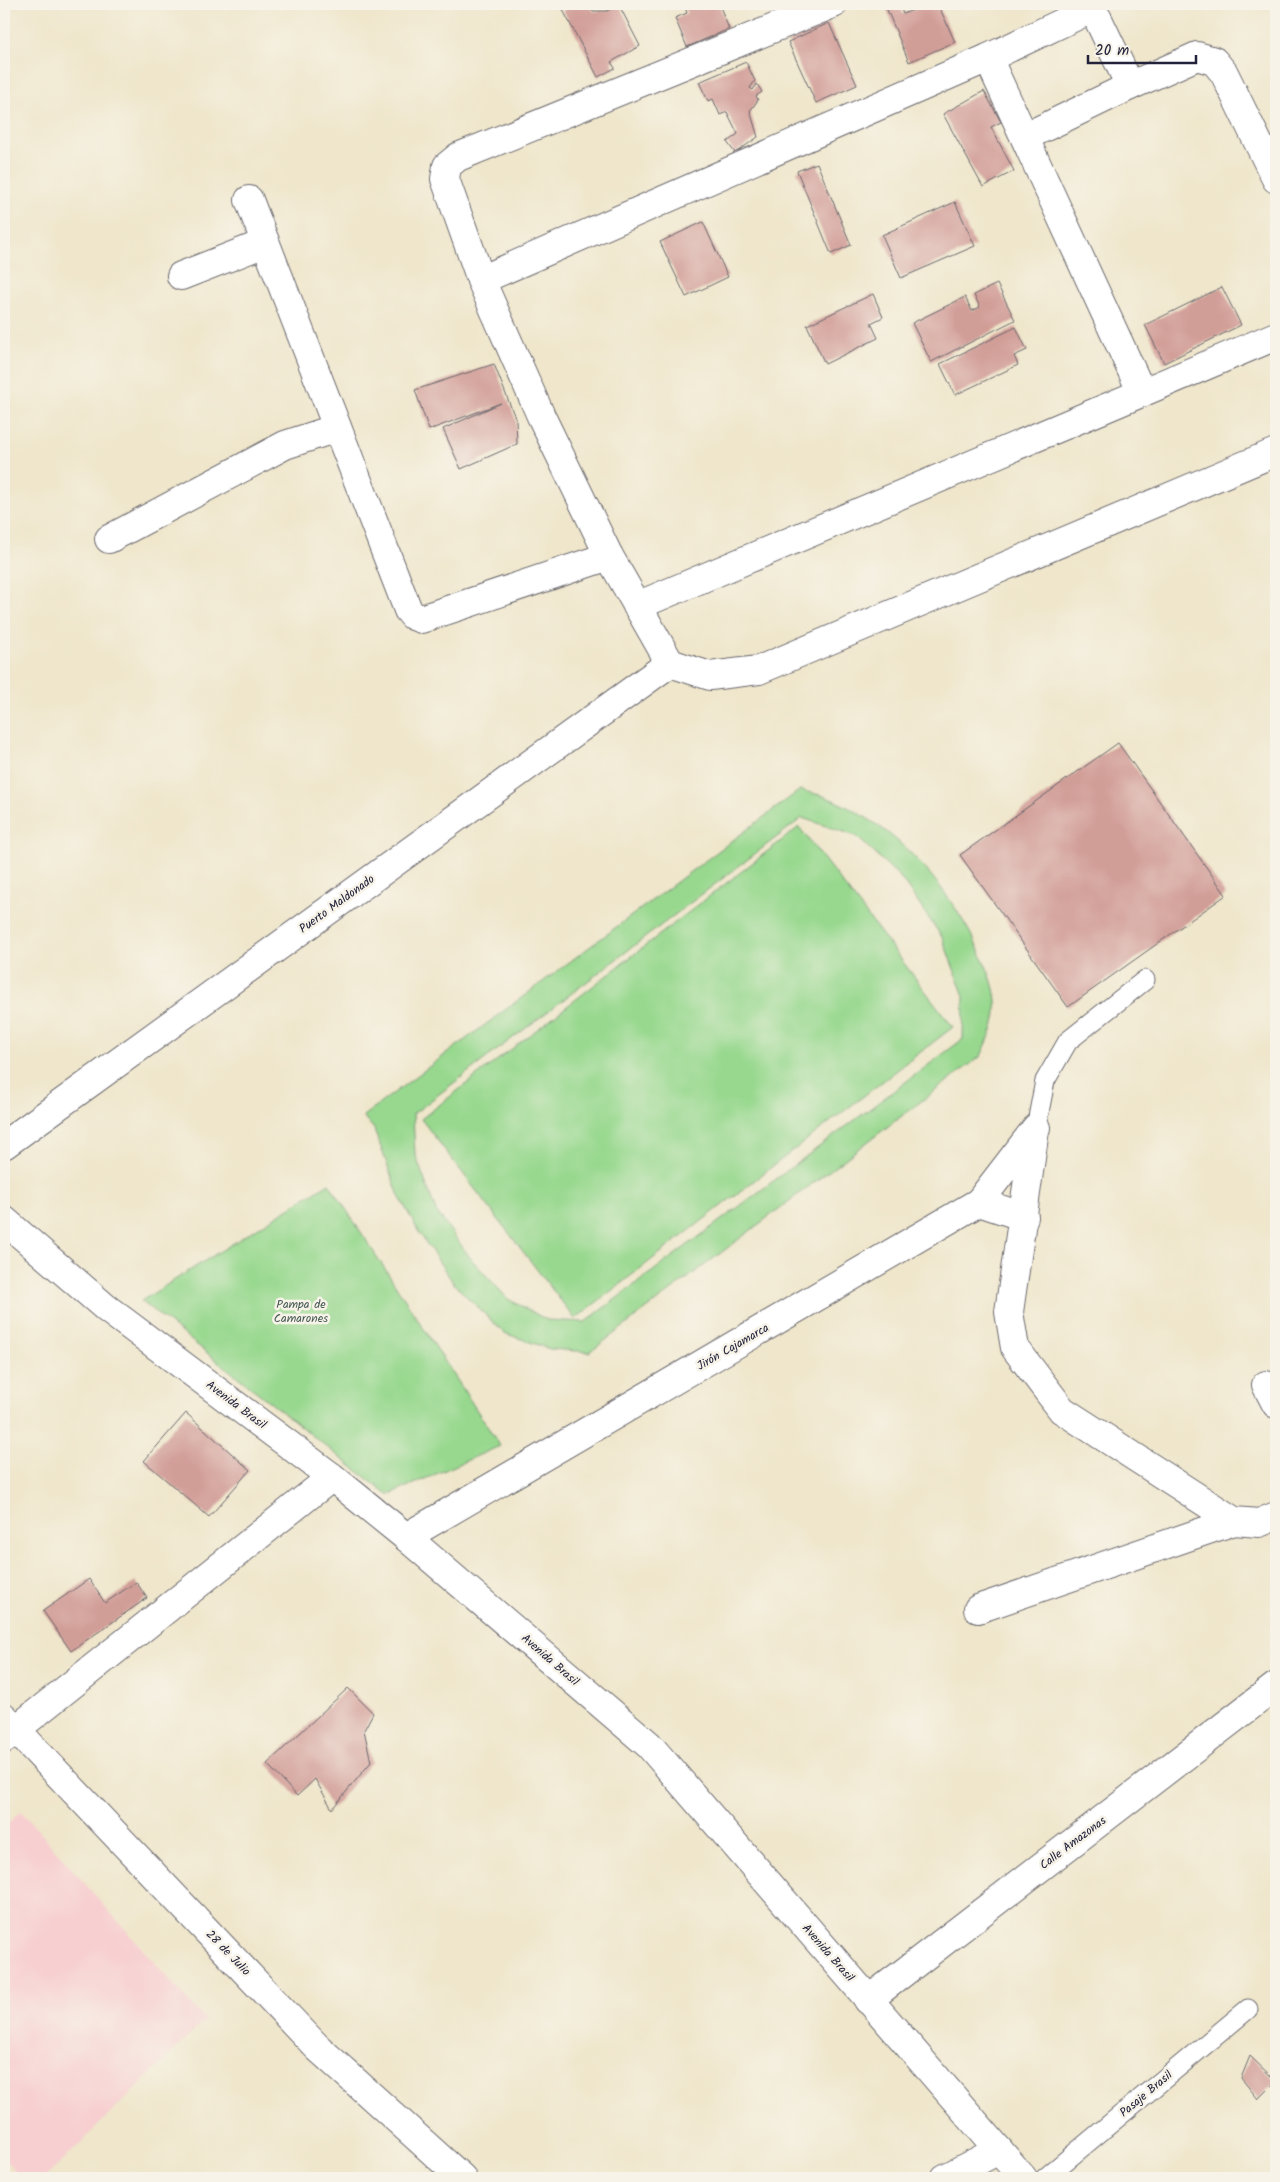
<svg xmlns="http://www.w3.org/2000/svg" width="1280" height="2182" viewBox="0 0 1280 2182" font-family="Kalam,sans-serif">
  <rect width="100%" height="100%" fill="#f7f3e8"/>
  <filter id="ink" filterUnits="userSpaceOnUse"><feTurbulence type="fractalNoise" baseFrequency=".02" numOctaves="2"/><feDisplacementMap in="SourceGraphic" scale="10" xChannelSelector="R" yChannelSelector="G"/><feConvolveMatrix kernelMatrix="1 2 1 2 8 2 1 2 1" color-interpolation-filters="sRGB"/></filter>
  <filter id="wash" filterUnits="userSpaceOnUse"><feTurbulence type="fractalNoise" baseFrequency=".0096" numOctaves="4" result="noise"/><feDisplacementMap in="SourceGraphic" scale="20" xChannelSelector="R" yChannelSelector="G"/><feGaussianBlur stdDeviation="1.12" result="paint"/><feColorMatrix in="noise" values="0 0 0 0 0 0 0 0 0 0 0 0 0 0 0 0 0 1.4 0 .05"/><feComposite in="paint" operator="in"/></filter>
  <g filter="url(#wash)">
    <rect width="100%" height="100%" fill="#efe6cb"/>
    <path fill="#f7cfd0" d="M 21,1811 L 205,2020 L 45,2178 L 21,2178 L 4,2158 L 4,1827 Z"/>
    <g fill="#97d88e" stroke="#5c7d64" fill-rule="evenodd">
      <path d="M 800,790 C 811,793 823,795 833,800 C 897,828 942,880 974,940 C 982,957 995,982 996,1001 C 998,1021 989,1038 981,1056 L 590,1352 L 550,1349 L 504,1333 L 455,1285 L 420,1234 L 399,1196 L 374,1129 L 363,1116 ZM 802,818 L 856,836 L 900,877 L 942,937 L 964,996 L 963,1039 L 585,1322 L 547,1320 L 508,1299 L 472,1260 L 436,1211 L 415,1154 L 413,1114 Z"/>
      <path d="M 799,827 L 953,1027 L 575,1319 L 421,1119 Z"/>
      <path d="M 329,1183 L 500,1446 L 388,1495 L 141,1301 Z"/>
    </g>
    <g id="blocks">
      <g fill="#d19d97">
        <path d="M 574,4 L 589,4 L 593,11 L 607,11 L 619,5 L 640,46 L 611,62 L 615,68 L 598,77 L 563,10 Z"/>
        <path d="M 675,4 L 719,4 L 729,29 L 687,47 L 675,18 L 687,13 L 684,5 L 676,8 Z"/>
        <path d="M 888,4 L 899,4 L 903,14 L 918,8 L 918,4 L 938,4 L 955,42 L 909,62 L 885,5 Z"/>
        <path d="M 829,23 L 857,85 L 816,103 L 788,42 Z"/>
        <path d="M 746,62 L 755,81 L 750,88 L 753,90 L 757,84 L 762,92 L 756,96 L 758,100 L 750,111 L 758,137 L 735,153 L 727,142 L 738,134 L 727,112 L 720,115 L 713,99 L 708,101 L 699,82 Z"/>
        <path d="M 984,91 L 1001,122 L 991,127 L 1014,171 L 983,187 L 943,114 Z"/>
        <path d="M 817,163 L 851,245 L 831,254 L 797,171 Z"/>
        <path d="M 955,202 L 975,246 L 901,278 L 882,235 Z"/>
        <path d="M 703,222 L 728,277 L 686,297 L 660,242 Z"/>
        <path d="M 997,284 L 1015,320 L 931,362 L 912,323 L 965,297 L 972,311 L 980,307 L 974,295 Z"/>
        <path d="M 1222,287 L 1241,325 L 1164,363 L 1145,325 Z"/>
        <path d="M 873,294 L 883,317 L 871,323 L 878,338 L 825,364 L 807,325 Z"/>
        <path d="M 1016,327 L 1027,350 L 1014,356 L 1018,365 L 955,395 L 940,364 Z"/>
        <path d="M 494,364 L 516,420 L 517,444 L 461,469 L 443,429 L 501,403 L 429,430 L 415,390 Z"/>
        <path d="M 1118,743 L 1226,895 L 1068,1007 L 960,855 Z"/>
        <path d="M 186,1413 L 250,1470 L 209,1517 L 144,1461 Z"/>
        <path d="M 89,1579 L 105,1603 L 136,1582 L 147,1598 L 71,1651 L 43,1611 Z"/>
        <path d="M 348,1688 L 373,1713 L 364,1730 L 371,1762 L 332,1809 L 315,1779 L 297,1796 L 267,1764 Z"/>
        <path d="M 1250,2056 L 1276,2081 L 1258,2099 L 1241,2078 Z"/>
      </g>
    </g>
  </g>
  <g filter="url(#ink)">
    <use href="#blocks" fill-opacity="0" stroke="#6a676d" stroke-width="1"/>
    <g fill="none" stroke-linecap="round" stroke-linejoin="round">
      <defs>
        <g id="lane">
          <path d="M 1036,1128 L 1045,1081 L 1068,1041 L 1145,980"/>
          <path d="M 1045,2178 L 1248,2009"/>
        </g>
        <g id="street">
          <path d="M 833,4 L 458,157 L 447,166 L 445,179 L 481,280 L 541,416 L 609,556 L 670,663 L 710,676 L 759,670 L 1276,452"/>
          <path d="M 988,58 L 1142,393"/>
          <path d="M 1025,137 L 1130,86"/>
          <path d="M 249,200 L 408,610 L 413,616 L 421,619 L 609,556"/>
          <path d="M 181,276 L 265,243"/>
          <path d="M 481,280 L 988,58 L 1087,11 L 1094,13 L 1098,19 L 1130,86 L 1197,56 L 1214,61 L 1224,73 L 1276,179"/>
          <path d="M 109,539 L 285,445 L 337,428"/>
          <path d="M 637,606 L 1276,336"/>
          <path d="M 1035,1130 L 1009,1312 L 1015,1348 L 1062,1410 L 1234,1521 L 1259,1523 L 1276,1516"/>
          <path d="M 4,1145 L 670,663"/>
          <path d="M 979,1202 L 1024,1217"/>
          <path d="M 1266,1385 L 1276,1404"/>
          <path d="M 406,1537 L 979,1202 L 1036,1128"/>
          <path d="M 978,1609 L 1234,1521"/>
          <path d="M 4,1717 L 317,2047 L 462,2178"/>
          <path d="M 4,1739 L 332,1477"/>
          <path d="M 868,2000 L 1276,1686"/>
          <path d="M 945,2178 L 999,2150"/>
        </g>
        <path id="secondary" d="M 4,1220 L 106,1308 L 332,1477 L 406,1537 L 649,1745 L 1023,2178"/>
      </defs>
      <use href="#lane" stroke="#6a676d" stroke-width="21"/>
      <use href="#street" stroke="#6a676d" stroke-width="30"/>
      <use href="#secondary" stroke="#6a676d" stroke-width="30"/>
      <use href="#lane" stroke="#fff" stroke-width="19"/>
      <use href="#street" stroke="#fff" stroke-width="28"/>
      <use href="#secondary" stroke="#fff" stroke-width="28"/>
    </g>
  </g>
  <g text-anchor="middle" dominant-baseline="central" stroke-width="5" stroke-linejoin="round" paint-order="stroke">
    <g font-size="12" fill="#22223b" stroke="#f7f3e8">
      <text transform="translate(337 904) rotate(-36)">Puerto Maldonado</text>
      <text transform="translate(733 1347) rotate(-30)">Jirón Cajamarca</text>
      <text transform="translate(236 1405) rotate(37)">Avenida Brasil</text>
      <text transform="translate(550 1660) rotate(41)">Avenida Brasil</text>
      <text transform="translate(1073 1843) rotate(-37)">Calle Amazonas</text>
      <text transform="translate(228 1953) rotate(46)">28 de Julio</text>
      <text transform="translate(828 1953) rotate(49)">Avenida Brasil</text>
      <text transform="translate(1146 2094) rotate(-40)">Pasaje Brasil</text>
    </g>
    <g font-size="12" fill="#455954" stroke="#f7f3e8">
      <text x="301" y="1304">Pampa de<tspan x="301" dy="14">Camarones</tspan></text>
    </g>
  </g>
  <rect width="1280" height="2182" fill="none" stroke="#f7f3e8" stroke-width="20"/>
  <path d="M1088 55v8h108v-8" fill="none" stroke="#22223b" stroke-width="2.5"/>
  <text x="1095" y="55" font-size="15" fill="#22223b" stroke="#f7f3e8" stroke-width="4" paint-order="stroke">20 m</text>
</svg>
